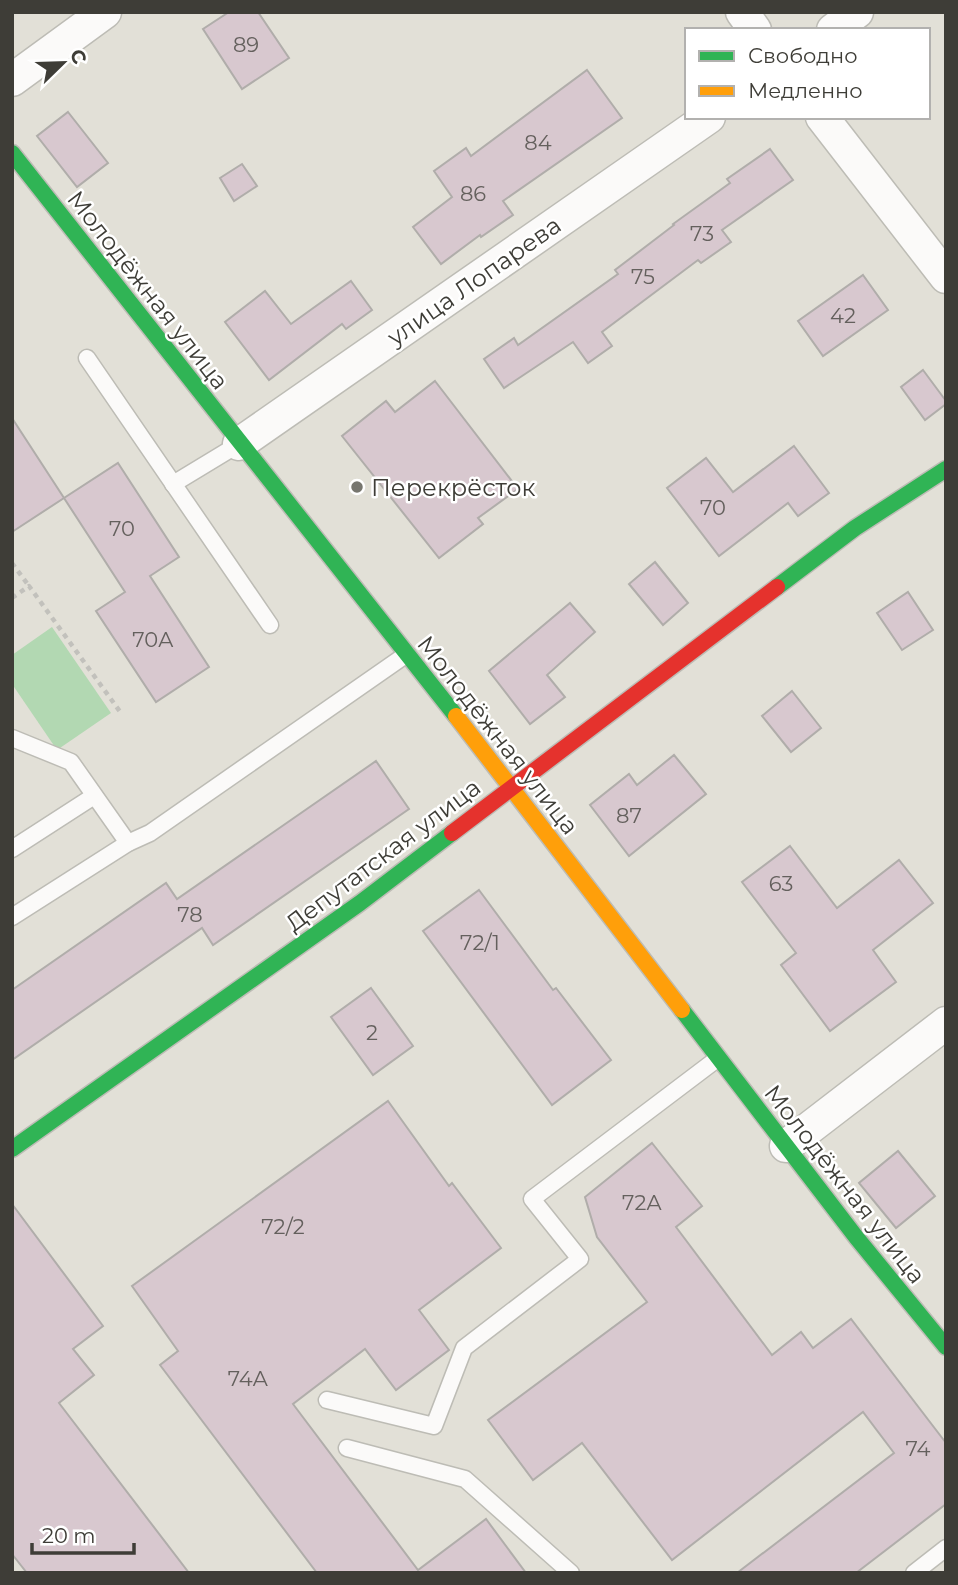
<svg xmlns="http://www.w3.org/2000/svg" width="958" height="1585" viewBox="0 0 958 1585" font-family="Montserrat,sans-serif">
  <rect width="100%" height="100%" fill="#e2e0d7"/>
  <path fill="#b2d8b2" d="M 52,627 L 111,713 L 57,750 L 12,684 L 12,655 Z"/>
  <g fill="#d8c8cf" stroke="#b0adaa" stroke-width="2">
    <path d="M 229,12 L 258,12 L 289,58 L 242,89 L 203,29 Z"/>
    <path d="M 587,70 L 622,118 L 503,201 L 513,215 L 481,237 L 480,235 L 441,264 L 413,227 L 452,197 L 434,171 L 466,148 L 471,156 Z"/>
    <path d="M 68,112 L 108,163 L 77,187 L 37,136 Z"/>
    <path d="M 770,149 L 793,180 L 722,230 L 731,242 L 701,263 L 698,260 L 602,332 L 612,346 L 588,363 L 573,342 L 504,388 L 484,359 L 514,338 L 518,345 L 618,274 L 615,270 L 674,225 L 673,224 L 730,183 L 727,179 Z"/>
    <path d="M 242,164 L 257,186 L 234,201 L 220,178 Z"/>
    <path d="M 863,275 L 888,310 L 823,356 L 798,321 Z"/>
    <path d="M 351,281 L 372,310 L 346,329 L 342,324 L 269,380 L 225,322 L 265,291 L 291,324 Z"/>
    <path d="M 923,370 L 946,401 L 946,404 L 925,420 L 901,387 Z"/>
    <path d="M 435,381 L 518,489 L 478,518 L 483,524 L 439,558 L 342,436 L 386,401 L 395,412 Z"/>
    <path d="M 12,418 L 64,498 L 12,532 Z"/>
    <path d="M 794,446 L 829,493 L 798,516 L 788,503 L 719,556 L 667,488 L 706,458 L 733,492 Z"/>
    <path d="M 118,463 L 179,557 L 150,576 L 209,667 L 156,702 L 96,611 L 125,592 L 64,498 Z"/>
    <path d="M 655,562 L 688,603 L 663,625 L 629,584 Z"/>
    <path d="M 908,592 L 933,630 L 902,650 L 877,613 Z"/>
    <path d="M 570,603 L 595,632 L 547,675 L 565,697 L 530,724 L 489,671 Z"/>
    <path d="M 792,691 L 821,728 L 791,752 L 762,716 Z"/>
    <path d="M 674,755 L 706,794 L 629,856 L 590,805 L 629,774 L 637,785 Z"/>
    <path d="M 376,761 L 409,809 L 213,945 L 202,928 L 12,1060 L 12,990 L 166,883 L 177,899 Z"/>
    <path d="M 790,846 L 837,908 L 899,860 L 933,903 L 873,950 L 896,982 L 830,1031 L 781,965 L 796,953 L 742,882 Z"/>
    <path d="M 479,890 L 553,990 L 556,988 L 611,1060 L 552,1105 L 423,931 Z"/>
    <path d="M 371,988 L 413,1046 L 373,1075 L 331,1017 Z"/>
    <path d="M 388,1101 L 449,1186 L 452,1183 L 501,1248 L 419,1310 L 449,1350 L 396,1390 L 365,1349 L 293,1404 L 418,1570 L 486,1519 L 526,1573 L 317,1573 L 160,1365 L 178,1351 L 132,1286 Z"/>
    <path d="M 652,1143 L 702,1206 L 676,1227 L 772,1355 L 801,1332 L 813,1348 L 851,1319 L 946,1443 L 946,1504 L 856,1573 L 737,1573 L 894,1453 L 863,1412 L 672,1560 L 582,1443 L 533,1480 L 488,1420 L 647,1302 L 597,1237 L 585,1197 Z"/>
    <path d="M 898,1151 L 935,1196 L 896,1228 L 859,1183 Z"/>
    <path d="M 12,1204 L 103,1326 L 73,1349 L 94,1375 L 59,1403 L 189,1573 L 27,1573 L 12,1554 Z"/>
  </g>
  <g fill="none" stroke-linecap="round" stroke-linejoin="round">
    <defs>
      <g id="lane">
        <path d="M 87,358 L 270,625"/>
        <path d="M 173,484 L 239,444"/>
        <path d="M 12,738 L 71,762 L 128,843"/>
        <path d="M 12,849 L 94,796"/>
        <path d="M 12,917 L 128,843 L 150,833 L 407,654"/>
        <path d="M 327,1400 L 434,1426 L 464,1348 L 580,1259 L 532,1199 L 717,1059"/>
        <path d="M 347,1448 L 465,1479 L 571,1573"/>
        <path d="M 914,1573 L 946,1548"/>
      </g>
      <g id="street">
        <path d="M 742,12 L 755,30"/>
        <path d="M 833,30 L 857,12"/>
        <path d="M 12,80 L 105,12"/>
        <path d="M 822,117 L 946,277"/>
        <path d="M 239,444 L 709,117"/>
        <path d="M 786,1146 L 946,1023"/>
      </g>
      <g id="fast">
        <path d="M 12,153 L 456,716"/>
        <path d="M 777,587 L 855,528 L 946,469"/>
        <path d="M 682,1010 L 856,1237 L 946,1347"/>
        <path d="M 12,1149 L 360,903 L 452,833"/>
      </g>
      <path id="slow" d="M 456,716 L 682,1010"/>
      <path id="jam" d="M 452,833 L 777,587"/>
    </defs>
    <use href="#lane" stroke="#bdbcb5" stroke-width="19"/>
    <use href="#street" stroke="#bdbcb5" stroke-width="35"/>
    <use href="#fast" stroke="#bdbcb5" stroke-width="19"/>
    <use href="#slow" stroke="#bdbcb5" stroke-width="19"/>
    <use href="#jam" stroke="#bdbcb5" stroke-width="19"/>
    <g stroke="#c2c1bc" stroke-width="4.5" stroke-dasharray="5 5" stroke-linecap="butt">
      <path d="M 12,563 L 29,586"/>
      <path d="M 12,598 L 29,586 L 121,713"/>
    </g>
    <use href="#lane" stroke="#fbfaf9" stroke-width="16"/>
    <use href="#street" stroke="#fbfaf9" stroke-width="32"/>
    <use href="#fast" stroke="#30b455" stroke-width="16"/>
    <use href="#slow" stroke="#ff9f0a" stroke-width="16"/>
    <use href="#jam" stroke="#e5322d" stroke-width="16"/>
  </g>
  <circle fill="#77766f" stroke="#fff" stroke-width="2.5" cx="357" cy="487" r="7"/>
  <g text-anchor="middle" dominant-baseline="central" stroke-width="5" stroke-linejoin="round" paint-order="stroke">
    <g font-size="21" fill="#64605d">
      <text x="246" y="44">89</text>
      <text x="538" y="142">84</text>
      <text x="473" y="193">86</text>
      <text x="702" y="233">73</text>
      <text x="643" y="276">75</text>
      <text x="843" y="315">42</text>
      <text x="713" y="507">70</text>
      <text x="122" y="528">70</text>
      <text x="153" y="639">70А</text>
      <text x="629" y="815">87</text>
      <text x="781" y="883">63</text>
      <text x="190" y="914">78</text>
      <text x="480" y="942">72/1</text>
      <text x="372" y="1032">2</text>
      <text x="642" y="1202">72А</text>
      <text x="283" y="1226">72/2</text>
      <text x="248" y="1378">74А</text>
      <text x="918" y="1448">74</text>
    </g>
    <g font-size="24" fill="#3e3d37" stroke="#fff">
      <text transform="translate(474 281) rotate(-35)">улица Лопарева</text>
      <text transform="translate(148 290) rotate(52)">Молодёжная улица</text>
      <text transform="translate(498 735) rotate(52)">Молодёжная улица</text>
      <text transform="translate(383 855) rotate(-37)">Депутатская улица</text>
      <text transform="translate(845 1184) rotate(52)">Молодёжная улица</text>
    </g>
    <g font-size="24" fill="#3e3d37" stroke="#fff" text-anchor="start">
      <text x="371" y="487">Перекрёсток</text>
    </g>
  </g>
  <rect width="958" height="1585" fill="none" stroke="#3e3d37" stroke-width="28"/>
  <rect x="685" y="28" width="245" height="91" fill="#ffffff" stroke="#b2b1af" stroke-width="2"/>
  <rect x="699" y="51" width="35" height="10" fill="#30b455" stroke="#b2b1af" stroke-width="2"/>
  <text x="748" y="63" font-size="21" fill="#3e3d37">Свободно</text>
  <rect x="699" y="86" width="35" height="10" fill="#ff9f0a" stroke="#b2b1af" stroke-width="2"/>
  <text x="748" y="98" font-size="21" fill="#3e3d37">Медленно</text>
  <g transform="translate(63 63) rotate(67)" stroke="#ffffff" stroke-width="5" paint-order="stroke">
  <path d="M0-5L12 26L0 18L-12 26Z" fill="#3e3d37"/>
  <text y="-10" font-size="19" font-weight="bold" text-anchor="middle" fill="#3e3d37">С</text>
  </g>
  <path d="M32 1543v10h102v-10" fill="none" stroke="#3e3d37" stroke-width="3.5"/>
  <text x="42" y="1543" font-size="21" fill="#3e3d37" stroke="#ffffff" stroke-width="5" paint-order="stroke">20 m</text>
</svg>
